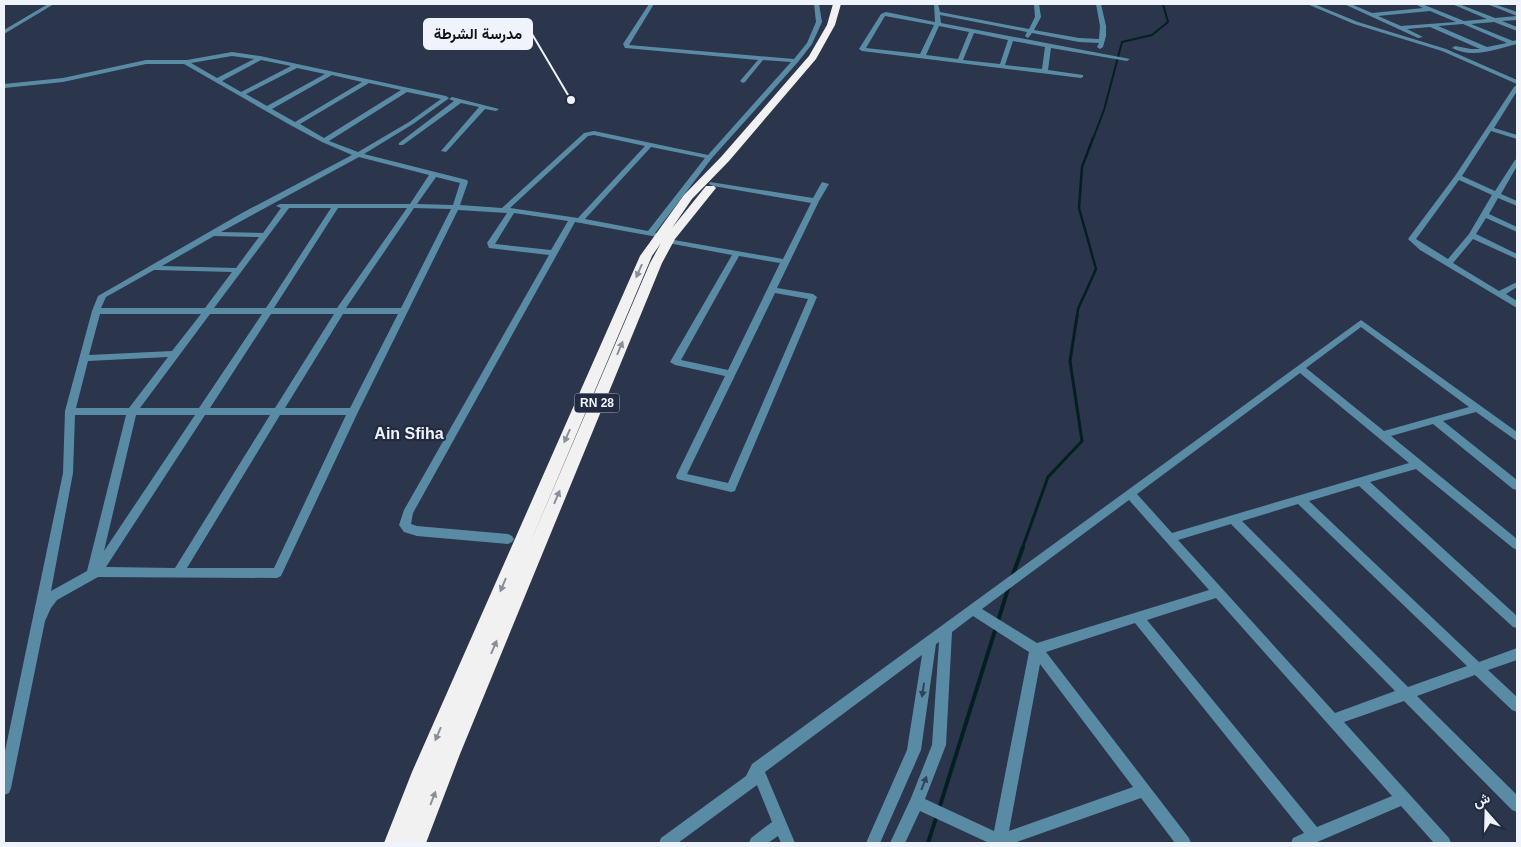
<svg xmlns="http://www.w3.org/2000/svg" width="1521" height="847" viewBox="0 0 1521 847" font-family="Helvetica,Vazirmatn,sans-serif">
  <rect width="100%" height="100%" fill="#2b354c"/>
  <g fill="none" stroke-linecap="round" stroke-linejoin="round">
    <path stroke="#032021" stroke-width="2" d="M 1093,139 L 1104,110 L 1122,42 L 1152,35 L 1168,22 L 1163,4"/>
    <path stroke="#032021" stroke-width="2.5" d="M 1077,318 L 1078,309 L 1096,269 L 1079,208 L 1082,167 L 1093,138"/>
    <path stroke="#032021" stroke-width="3" d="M 1022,549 L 1048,477 L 1082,441 L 1070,361 L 1077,316"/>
    <g stroke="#032021" stroke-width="4">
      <path d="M 1012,577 L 1023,547"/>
      <path d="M 939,809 L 1009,586"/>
      <path d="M 928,843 L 937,815"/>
    </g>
    <g fill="#5a8ba5" fill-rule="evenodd">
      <path d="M 48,4 L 54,4 L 4,34 L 4,30 Z"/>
      <path d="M 649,4 L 654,4 L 629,45 L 794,59 L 807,43 L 816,22 L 814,4 L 819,4 L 822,22 L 812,44 L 798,62 L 712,158 L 655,233 L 663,234 L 663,238 L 575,222 L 413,513 L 411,524 L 417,526 L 508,534 L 512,536 L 514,539 L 512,542 L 508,544 L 417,536 L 404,532 L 399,525 L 404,510 L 549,255 L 489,248 L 487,243 L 507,213 L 458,210 L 358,412 L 281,576 L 277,578 L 98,577 L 57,600 L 51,608 L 45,621 L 11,788 L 9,793 L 4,795 L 4,756 L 63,473 L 65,411 L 92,311 L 98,296 L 242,213 L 352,155 L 322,142 L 292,126 L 184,64 L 146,64 L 63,82 L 4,88 L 4,84 L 63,78 L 146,60 L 187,60 L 232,52 L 260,56 L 446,96 L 449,98 L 448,99 L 413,124 L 364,154 L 467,180 L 468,182 L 460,205 L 502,208 L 584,133 L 594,131 L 708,155 L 791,62 L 763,60 L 745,82 L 743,83 L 740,81 L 758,60 L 625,48 L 623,44 ZM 232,56 L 254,59 L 217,78 L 191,63 ZM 261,60 L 291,66 L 241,92 L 222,81 ZM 297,68 L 325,74 L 267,106 L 246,94 ZM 332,75 L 362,82 L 295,122 L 272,109 ZM 369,83 L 401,90 L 324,138 L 300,124 ZM 407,92 L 441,99 L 409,122 L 358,152 L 329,141 ZM 594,135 L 645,146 L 578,218 L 510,208 L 588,136 ZM 651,147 L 705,158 L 648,231 L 585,219 ZM 359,157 L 429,175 L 410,204 L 280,204 L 276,206 L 281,208 L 263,233 L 221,232 ZM 436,177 L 460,183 L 453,205 L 417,204 ZM 289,208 L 331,208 L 266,308 L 214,308 ZM 338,208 L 407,208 L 337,308 L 274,308 ZM 414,208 L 451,209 L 401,308 L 346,308 ZM 514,213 L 568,221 L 551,250 L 495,244 ZM 214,236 L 259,237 L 236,268 L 162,266 ZM 154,270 L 155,270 L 232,272 L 205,308 L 101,308 L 106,297 ZM 100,314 L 201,314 L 172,351 L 89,355 ZM 210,314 L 262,314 L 199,408 L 140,408 ZM 271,314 L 334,314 L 275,408 L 210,408 ZM 343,314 L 398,314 L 350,408 L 285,408 ZM 168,357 L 129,408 L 76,408 L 88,361 ZM 75,415 L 126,415 L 87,571 L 51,591 L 73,473 ZM 136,415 L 195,415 L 104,551 ZM 205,415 L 270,415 L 175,568 L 106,567 ZM 280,415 L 346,415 L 274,568 L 187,568 Z"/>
      <path d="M 934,4 L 938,4 L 940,12 L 1029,29 L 1035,17 L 1034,4 L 1039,4 L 1041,17 L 1034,30 L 1079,38 L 1099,39 L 1100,26 L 1096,4 L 1101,4 L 1106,26 L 1106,36 L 1103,47 L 1100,49 L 1097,47 L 1099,43 L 1079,42 L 1032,33 L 1028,38 L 1025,36 L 1027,32 L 940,15 L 941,23 L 1130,59 L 1127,61 L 1051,48 L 1048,70 L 1083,75 L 1083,77 L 1081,78 L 862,51 L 859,49 L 881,14 L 886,12 L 935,22 ZM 885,16 L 934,25 L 920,54 L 866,48 ZM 939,26 L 969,32 L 958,59 L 926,55 ZM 974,33 L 1008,40 L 1000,64 L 963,60 ZM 1013,41 L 1045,47 L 1042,69 L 1005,65 Z"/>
      <path d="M 1307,4 L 1314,4 L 1358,22 L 1446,49 L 1517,80 L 1517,84 L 1442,51 L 1354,24 Z"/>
      <path d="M 1344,4 L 1351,4 L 1372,13 L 1423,8 L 1415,4 L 1422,4 L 1464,21 L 1487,19 L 1452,4 L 1459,4 L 1495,18 L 1517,16 L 1517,20 L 1502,21 L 1517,27 L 1517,31 L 1494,22 L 1471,24 L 1513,41 L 1517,40 L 1517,44 C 1497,49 1472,59 1452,48 L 1455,46 L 1471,49 L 1480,49 L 1430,27 L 1407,29 L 1423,37 L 1418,38 ZM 1430,11 L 1456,22 L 1401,26 L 1378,16 ZM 1463,24 L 1507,43 L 1487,47 L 1438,26 Z"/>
      <path d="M 1487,4 L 1494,4 L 1517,12 L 1517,16 Z"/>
      <path d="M 1517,85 L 1517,91 L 1494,128 L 1517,135 L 1517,139 L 1491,131 L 1462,176 L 1495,191 L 1515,160 L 1517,159 L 1517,166 L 1501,194 L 1517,201 L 1517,206 L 1498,198 L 1489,214 L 1517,227 L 1517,232 L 1486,218 L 1476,234 L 1517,254 L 1517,259 L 1473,239 L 1453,263 L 1499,291 L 1517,282 L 1517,287 L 1506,294 L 1517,301 L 1517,308 L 1420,250 L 1408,239 L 1455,176 L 1514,87 ZM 1459,180 L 1492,195 L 1469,234 L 1448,259 L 1416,239 Z"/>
      <path d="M 452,97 L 499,109 L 496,111 L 485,109 L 446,152 L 441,151 L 479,107 L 461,103 L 403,145 L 399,145 L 399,143 L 454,101 L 449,99 Z"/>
      <path d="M 710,182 L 813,198 L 822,182 L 829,184 L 819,201 L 777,288 L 813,294 L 817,297 L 736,488 L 735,491 L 731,492 L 681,480 L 677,479 L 676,476 L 725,376 L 675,365 L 670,362 L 732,255 L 668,243 L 664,241 L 668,239 L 783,259 L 811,203 L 713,186 L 709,184 ZM 739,256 L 780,263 L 728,370 L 681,360 ZM 775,293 L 808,299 L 728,483 L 687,474 Z"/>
      <path d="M 1361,320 L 1517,432 L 1517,441 L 1476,412 L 1443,421 L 1517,480 L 1517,490 L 1513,489 L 1433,424 L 1391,436 L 1517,539 L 1517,550 L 1513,548 L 1416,469 L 1370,482 L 1517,616 L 1517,628 L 1513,627 L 1359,486 L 1309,501 L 1479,662 L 1517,648 L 1517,660 L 1488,670 L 1517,697 L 1517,712 L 1512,710 L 1475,675 L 1417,696 L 1517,795 L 1517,812 L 1512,810 L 1404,701 L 1344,722 L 1449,838 L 1451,843 L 1434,843 L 1401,806 L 1315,843 L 1291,843 L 1293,838 L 1304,833 L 1135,623 L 1046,652 L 1189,838 L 1191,843 L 1175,843 L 1141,798 L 1014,843 L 989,843 L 920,811 L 905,843 L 890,843 L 911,798 L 932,745 L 939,642 L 936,644 L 921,750 L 880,843 L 866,843 L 907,750 L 922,655 L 765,772 L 795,843 L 781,843 L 778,836 L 768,843 L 749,843 L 751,838 L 772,822 L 757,785 L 678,843 L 659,843 L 661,838 L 746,776 L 752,764 ZM 1361,327 L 1469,407 L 1384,431 L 1306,368 ZM 1300,373 L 1409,463 L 1172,533 L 1137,494 ZM 1129,500 L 1209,590 L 1037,643 L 982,609 ZM 1298,504 L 1467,666 L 1408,687 L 1242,521 ZM 1231,524 L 1395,691 L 1335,713 L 1178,540 ZM 1216,598 L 1392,796 L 1317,827 L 1147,620 ZM 973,616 L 1029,652 L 994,831 L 925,799 L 946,745 L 952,632 ZM 1040,664 L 1133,787 L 1009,831 Z"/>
    </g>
    <path fill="#f1f1f1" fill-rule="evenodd" d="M 833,4 L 841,4 L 835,25 L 816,59 L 729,161 L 692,199 L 672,228 L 706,186 L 714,186 L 716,188 L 675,239 L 662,263 L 460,754 L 426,843 L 384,843 L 412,772 L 640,256 L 684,195 L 721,157 L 809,56 L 827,25 ZM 661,243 L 650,263 L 528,548 L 652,256 Z"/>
  </g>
  <defs><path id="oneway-solid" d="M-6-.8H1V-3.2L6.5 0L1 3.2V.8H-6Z" transform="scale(1.25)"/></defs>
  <g fill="#8a8e99">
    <use href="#oneway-solid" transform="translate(639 271) rotate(114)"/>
    <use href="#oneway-solid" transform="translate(620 348) rotate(-67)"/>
    <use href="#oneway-solid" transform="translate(567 436) rotate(114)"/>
    <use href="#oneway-solid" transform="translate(557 497) rotate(-67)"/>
    <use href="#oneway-solid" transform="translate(503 585) rotate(113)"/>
    <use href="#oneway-solid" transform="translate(494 647) rotate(-67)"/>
    <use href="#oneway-solid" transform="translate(438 734) rotate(113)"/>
    <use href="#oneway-solid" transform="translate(433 798) rotate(-69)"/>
  </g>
  <g fill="#30435a">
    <use href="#oneway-solid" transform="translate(923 690) rotate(98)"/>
    <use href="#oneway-solid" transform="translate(924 783) rotate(-69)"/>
  </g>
  <g text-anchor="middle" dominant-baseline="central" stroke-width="4.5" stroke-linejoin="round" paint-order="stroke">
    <rect fill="#222b41" stroke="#b2b7c4" stroke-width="1" x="574.5" y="393.5" width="45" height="19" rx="4"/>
    <g font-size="12" font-weight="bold" fill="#eff3fc">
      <text x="597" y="403">RN 28</text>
    </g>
    <g font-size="16" font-weight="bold" fill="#eff3fc" stroke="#222b41">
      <text x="409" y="433">Ain Sfiha</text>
    </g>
  </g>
  <path fill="none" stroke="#eff3fc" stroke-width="2" d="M571 100L532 34"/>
  <circle fill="#eff3fc" stroke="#222b41" stroke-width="2" cx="571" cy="100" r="5"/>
  <rect fill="#eff3fc" stroke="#eff3fc" stroke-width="2" x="424" y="19" width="108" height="30" rx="5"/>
  <g font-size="15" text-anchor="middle" font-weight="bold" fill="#111">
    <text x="478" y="39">مدرسة الشرطة</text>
  </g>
  <rect width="1521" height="847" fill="none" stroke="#eff3fc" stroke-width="10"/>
  <g transform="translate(1486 812) rotate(340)" stroke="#222b41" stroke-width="4" paint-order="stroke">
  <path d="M0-4L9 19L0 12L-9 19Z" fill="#eff3fc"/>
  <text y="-8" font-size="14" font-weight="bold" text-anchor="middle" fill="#eff3fc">ش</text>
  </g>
</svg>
